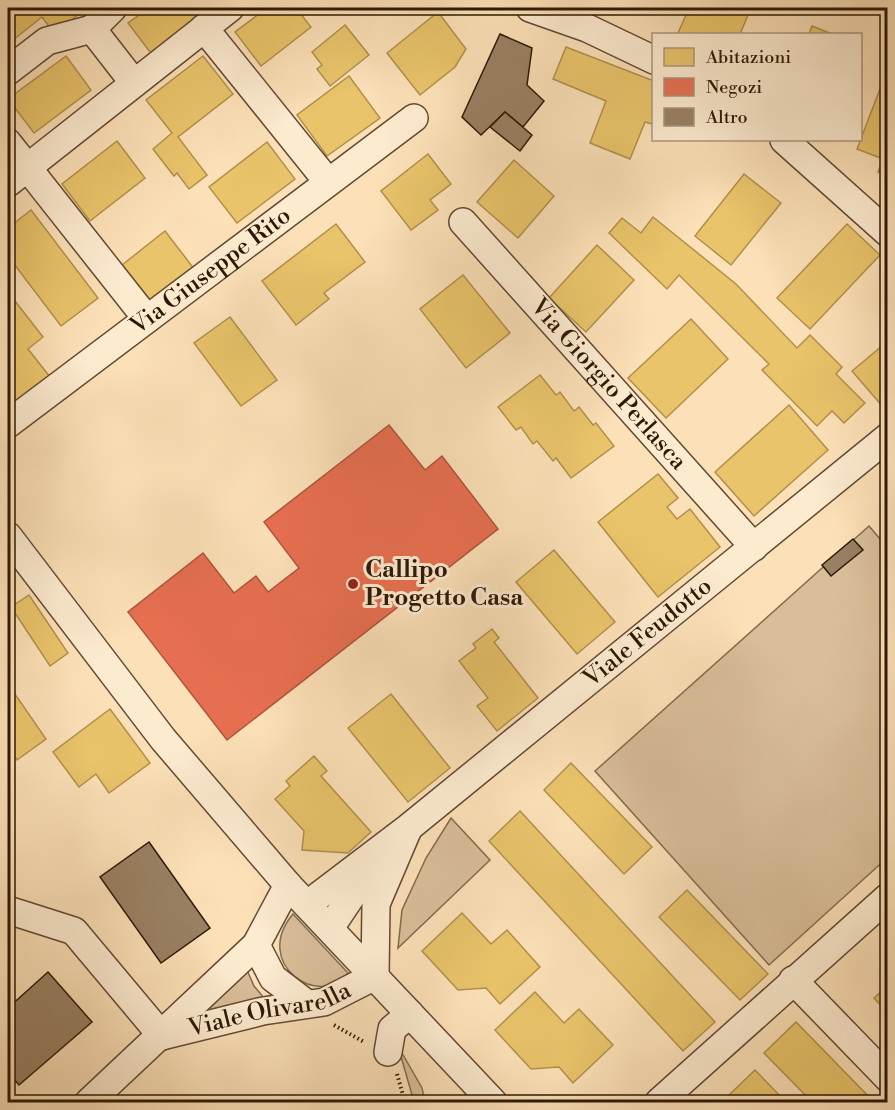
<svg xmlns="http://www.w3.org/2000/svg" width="895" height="1110" viewBox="0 0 895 1110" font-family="'Libre Bodoni',serif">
  <rect width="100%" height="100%" fill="#fce0b7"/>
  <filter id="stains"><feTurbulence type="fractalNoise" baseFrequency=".00333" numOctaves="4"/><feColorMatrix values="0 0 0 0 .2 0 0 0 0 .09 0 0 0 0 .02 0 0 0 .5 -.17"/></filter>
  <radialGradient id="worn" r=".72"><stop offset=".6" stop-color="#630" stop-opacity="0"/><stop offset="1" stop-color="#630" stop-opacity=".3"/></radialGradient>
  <g fill="#d9be99" stroke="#836b50" stroke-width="1.5">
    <path d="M 869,526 L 887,547 L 887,858 L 769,965 L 595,771 Z"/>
    <path d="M 451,818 L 490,860 L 398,948 L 402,910 L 426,858 Z"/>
    <path d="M 293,914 L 348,973 C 320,1010 251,964 293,914 Z"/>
    <path d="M 247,970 L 254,986 L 265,999 L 191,1022 Z"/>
    <path d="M 398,1046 L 422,1088 L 425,1102 L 414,1102 Z"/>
  </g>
  <g fill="#e9c46a" stroke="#b1904c" stroke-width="1.5">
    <path d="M 8,8 L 87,8 L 54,33 L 42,17 L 8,44 Z"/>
    <path d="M 149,8 L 218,8 L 153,56 L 128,23 Z"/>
    <path d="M 267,8 L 296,8 L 311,27 L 261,66 L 235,32 Z"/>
    <path d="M 689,8 L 751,8 L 740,34 L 681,34 L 678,33 Z"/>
    <path d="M 438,12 L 466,49 L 455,67 L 420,95 L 387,53 Z"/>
    <path d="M 345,25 L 369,55 L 330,86 L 317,69 L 322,65 L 312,52 Z"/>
    <path d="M 812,26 L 832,34 L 809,34 Z"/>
    <path d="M 566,47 L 654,81 L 654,120 L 652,124 L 645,122 L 630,159 L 590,143 L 606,101 L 553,79 Z"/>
    <path d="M 66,56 L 91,90 L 34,133 L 8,99 Z"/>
    <path d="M 203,56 L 233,94 L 178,137 L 207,175 L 189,189 L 177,173 L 174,176 L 153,149 L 172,133 L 146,100 Z"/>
    <path d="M 888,68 L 888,176 L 878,172 L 883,159 L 857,149 Z"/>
    <path d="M 349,76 L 380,118 L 327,156 L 297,115 Z"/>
    <path d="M 117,141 L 145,178 L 90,221 L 62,184 Z"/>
    <path d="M 267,142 L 295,179 L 237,223 L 209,187 Z"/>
    <path d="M 428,154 L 451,184 L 430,200 L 438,210 L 411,230 L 381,191 Z"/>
    <path d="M 514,160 L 554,196 L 518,238 L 477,202 Z"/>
    <path d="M 744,174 L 781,203 L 731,265 L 695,236 Z"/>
    <path d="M 31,210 L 98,298 L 61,326 L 8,256 L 8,228 Z"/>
    <path d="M 653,217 L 736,284 L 797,348 L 810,335 L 842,367 L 836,374 L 865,403 L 844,423 L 832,411 L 817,426 L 762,370 L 769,364 L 679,275 L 667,289 L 609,233 L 622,218 L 641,233 Z"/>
    <path d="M 336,224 L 365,262 L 324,293 L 329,299 L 296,325 L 262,281 Z"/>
    <path d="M 847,224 L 880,255 L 810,329 L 777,298 Z"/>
    <path d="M 165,231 L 195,270 L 152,303 L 122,265 Z"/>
    <path d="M 597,245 L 634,280 L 586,332 L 549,298 Z"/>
    <path d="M 463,275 L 510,333 L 466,368 L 420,309 Z"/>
    <path d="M 8,292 L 43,337 L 28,349 L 54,382 L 27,404 L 22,396 L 8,407 Z"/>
    <path d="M 230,317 L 277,380 L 241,406 L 194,343 Z"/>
    <path d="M 691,319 L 728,359 L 666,418 L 628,378 Z"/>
    <path d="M 888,341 L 888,403 L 883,407 L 852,371 Z"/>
    <path d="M 540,375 L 556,395 L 560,392 L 574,411 L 579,407 L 593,425 L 596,423 L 614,446 L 571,478 L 556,458 L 553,461 L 537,441 L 533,444 L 521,427 L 516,430 L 498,407 Z"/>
    <path d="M 789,405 L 828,450 L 754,516 L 715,472 Z"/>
    <path d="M 658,474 L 678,498 L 667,507 L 677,519 L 690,509 L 720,547 L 658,597 L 598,522 Z"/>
    <path d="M 554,550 L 615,622 L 577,654 L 516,582 Z"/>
    <path d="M 29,595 L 68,653 L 50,666 L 11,607 Z"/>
    <path d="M 492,629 L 499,638 L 494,642 L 538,698 L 497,731 L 477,706 L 488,698 L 459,661 L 476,648 L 473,644 Z"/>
    <path d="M 8,684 L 46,739 L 17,760 L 8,746 Z"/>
    <path d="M 391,694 L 450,768 L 408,802 L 348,728 Z"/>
    <path d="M 110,709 L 150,763 L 109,793 L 96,774 L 79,787 L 53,752 Z"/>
    <path d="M 314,756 L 327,771 L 321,776 L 371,832 L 348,853 L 302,850 L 304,831 L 275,799 L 290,786 L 286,781 Z"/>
    <path d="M 571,763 L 652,847 L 624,874 L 544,790 Z"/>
    <path d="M 520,811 L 715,1022 L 683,1051 L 489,841 Z"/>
    <path d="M 687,890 L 768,974 L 740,1000 L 659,917 Z"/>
    <path d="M 462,913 L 491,944 L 507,930 L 540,967 L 500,1004 L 486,988 L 458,990 L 422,951 Z"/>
    <path d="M 888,986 L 888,1013 L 874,998 Z"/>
    <path d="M 535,992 L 564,1023 L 579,1009 L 613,1045 L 573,1083 L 559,1067 L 531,1069 L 495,1030 Z"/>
    <path d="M 796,1022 L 874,1102 L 812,1102 L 764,1053 Z"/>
    <path d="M 755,1070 L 786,1102 L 727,1102 L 724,1100 Z"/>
  </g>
  <path fill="#e76f51" stroke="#af553b" stroke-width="1.5" d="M 389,425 L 425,470 L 442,456 L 498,529 L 227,740 L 128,612 L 203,553 L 234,593 L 256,576 L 268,592 L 299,568 L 264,522 Z"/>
  <g fill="#998063" stroke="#2d1807" stroke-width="1.5">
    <path d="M 500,34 L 532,48 L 527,85 L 544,101 L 523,127 L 505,112 L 481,135 L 462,117 Z"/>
    <path d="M 505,112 L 532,135 L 520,151 L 490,127 Z"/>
    <path d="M 853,539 L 863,550 L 831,576 L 822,565 Z"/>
    <path d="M 149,842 L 210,928 L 161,963 L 100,877 Z"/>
    <path d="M 48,972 L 92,1022 L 19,1085 L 8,1072 L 8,1008 Z"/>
  </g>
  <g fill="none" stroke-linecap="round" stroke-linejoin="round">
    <defs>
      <g id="minor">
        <path d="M 113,8 L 92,29 L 134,83"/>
        <path d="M 530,8 L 587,28 L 654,60"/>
        <path d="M 204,28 L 328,182"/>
        <path d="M 8,71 L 47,41 L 92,29"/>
        <path d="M 784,140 L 888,233"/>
        <path d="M 8,143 L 147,319"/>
        <path d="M 8,183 L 230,8"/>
        <path id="s1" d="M 463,222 L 754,547"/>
        <path id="s2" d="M 8,424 L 414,118"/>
        <path d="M 8,536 L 163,739 L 288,885 L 493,1102"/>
        <path id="s3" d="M 308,904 L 408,828 L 888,437"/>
        <path d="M 8,910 L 74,931 L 162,1036"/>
        <path d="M 330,928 L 373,864"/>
        <path d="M 256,945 L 273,978 L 307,1004"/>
        <path d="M 793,980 L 888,1078"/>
        <path id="s4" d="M 162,1036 L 263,1011 L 324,1002 L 375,976 L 376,904 L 408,829"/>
        <path d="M 388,1052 L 392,1029 L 410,1014"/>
        <path d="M 89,1102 L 256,945 L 288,885"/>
        <path d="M 659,1102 L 888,897"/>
      </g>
    </defs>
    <use href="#minor" stroke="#614a33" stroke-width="30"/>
    <g stroke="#2d1807" stroke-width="4" stroke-dasharray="1.5 3" stroke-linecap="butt">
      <path d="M 334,1025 L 364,1042"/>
      <path d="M 397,1074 L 405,1102"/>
    </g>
    <use href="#minor" stroke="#fdebd0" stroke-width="27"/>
  </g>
  <circle fill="#8f2418" stroke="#fdebd0" stroke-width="2" cx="353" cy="584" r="6"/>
  <g text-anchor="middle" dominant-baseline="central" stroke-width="6" stroke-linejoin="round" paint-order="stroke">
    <g font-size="24" fill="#2d1807" stroke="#fdebd0">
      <text stroke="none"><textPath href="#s2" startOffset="254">Via Giuseppe Rito</textPath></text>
      <text stroke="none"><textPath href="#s1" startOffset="218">Via Giorgio Perlasca</textPath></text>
      <text stroke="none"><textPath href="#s3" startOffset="435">Viale Feudotto</textPath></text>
      <text stroke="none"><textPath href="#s4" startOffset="111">Viale Olivarella</textPath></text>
    </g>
    <g font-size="24" font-weight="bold" fill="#2d1807" stroke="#fdebd0" text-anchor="start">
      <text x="365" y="570">Callipo<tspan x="365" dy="28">Progetto Casa</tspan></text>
    </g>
  </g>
  <rect width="895" height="1110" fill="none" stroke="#fce0b7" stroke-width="30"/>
  <rect x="9" y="9" width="877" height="1092" fill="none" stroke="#2d1807" stroke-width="3"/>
  <rect x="15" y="15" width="865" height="1080" fill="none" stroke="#2d1807" stroke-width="1.5"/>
  <rect x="652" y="33" width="210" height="108" fill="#fdebd0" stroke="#aa9780" stroke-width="1.5"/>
  <rect x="664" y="48" width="30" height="18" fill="#e9c46a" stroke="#aa9780" stroke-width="1.5"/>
  <text x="706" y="63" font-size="18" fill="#2d1807">Abitazioni</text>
  <rect x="664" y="78" width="30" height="18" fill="#e76f51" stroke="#aa9780" stroke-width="1.5"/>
  <text x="706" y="93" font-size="18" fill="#2d1807">Negozi</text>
  <rect x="664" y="108" width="30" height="18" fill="#998063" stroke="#aa9780" stroke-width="1.5"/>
  <text x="706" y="123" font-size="18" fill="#2d1807">Altro</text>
  <rect width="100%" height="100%" filter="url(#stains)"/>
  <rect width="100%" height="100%" fill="url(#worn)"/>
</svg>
